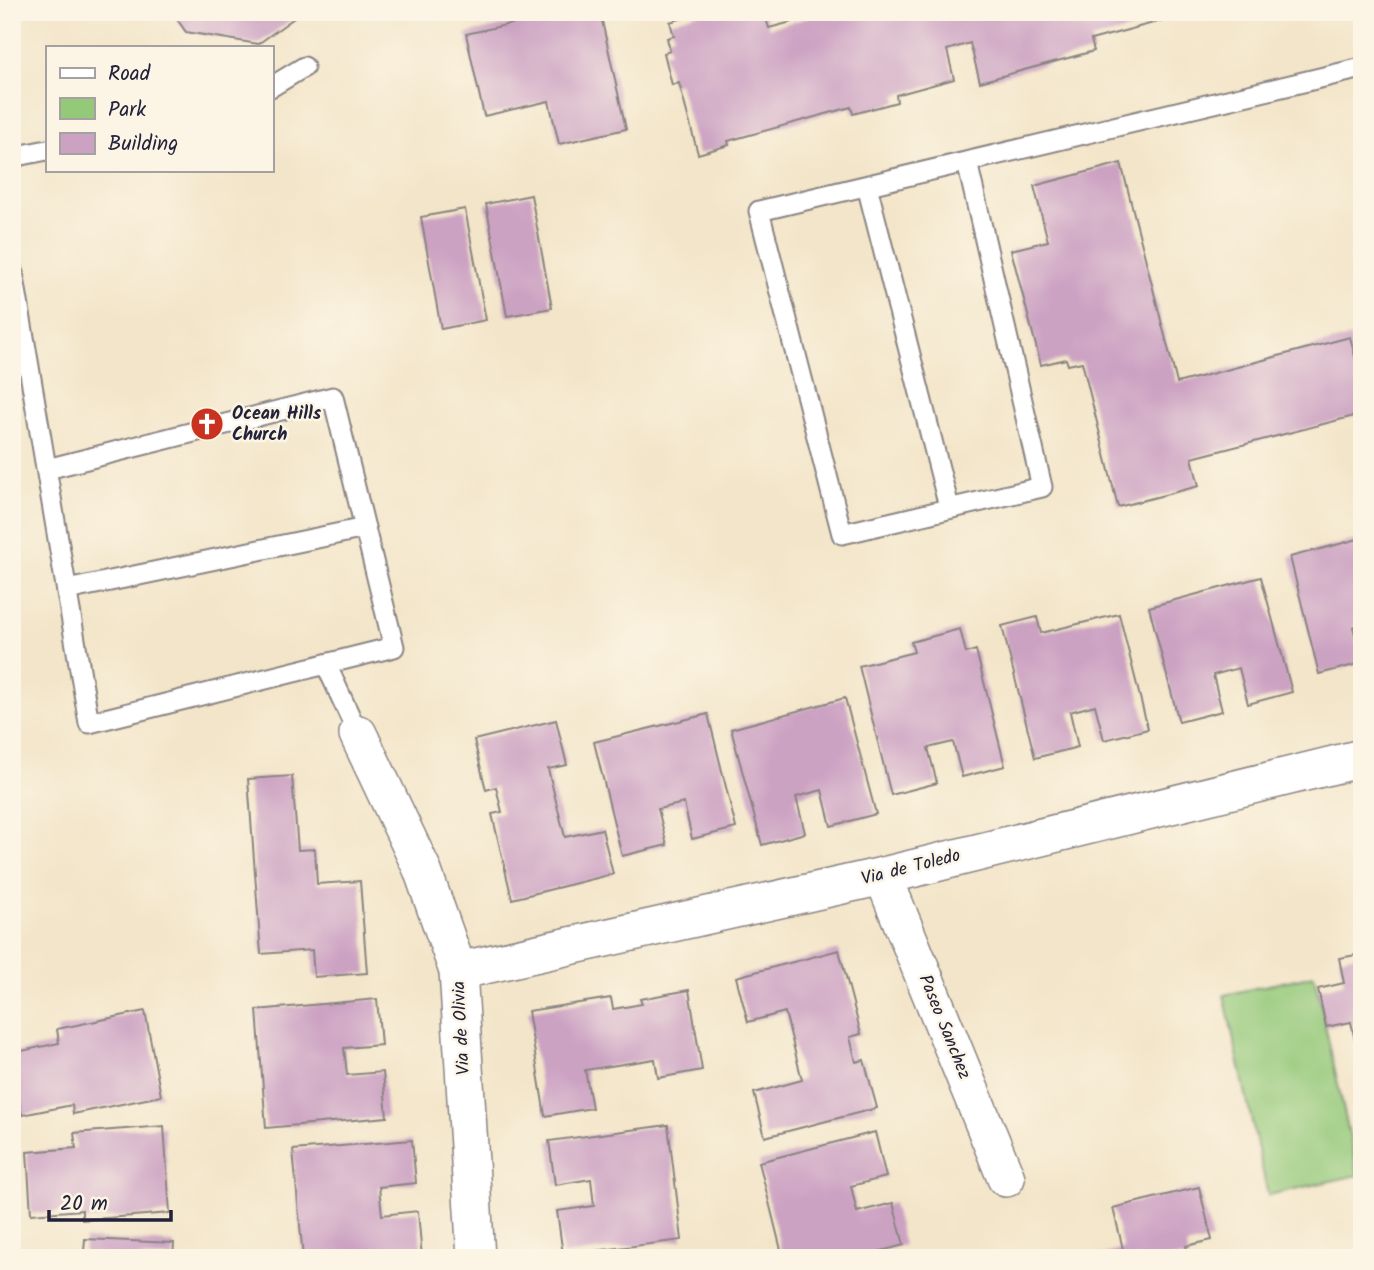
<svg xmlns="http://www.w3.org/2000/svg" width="1374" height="1270" viewBox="0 0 1374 1270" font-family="Kalam,sans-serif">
  <rect width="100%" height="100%" fill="#fcf5e5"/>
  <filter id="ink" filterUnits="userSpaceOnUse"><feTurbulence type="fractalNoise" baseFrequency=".0143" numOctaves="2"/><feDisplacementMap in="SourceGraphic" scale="14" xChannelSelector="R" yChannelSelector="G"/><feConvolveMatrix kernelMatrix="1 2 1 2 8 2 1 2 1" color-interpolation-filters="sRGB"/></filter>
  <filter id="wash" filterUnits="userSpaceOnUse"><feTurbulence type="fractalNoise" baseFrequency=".00686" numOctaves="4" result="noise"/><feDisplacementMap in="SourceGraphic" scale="28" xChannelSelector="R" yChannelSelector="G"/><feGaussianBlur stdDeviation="1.57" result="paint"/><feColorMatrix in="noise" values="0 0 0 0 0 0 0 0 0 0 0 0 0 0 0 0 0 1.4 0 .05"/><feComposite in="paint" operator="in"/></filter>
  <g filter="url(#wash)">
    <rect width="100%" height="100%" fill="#f3e5c9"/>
    <path fill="#95c97a" stroke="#5c765a" stroke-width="2" d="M 1314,975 L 1358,1175 L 1268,1195 L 1224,995 Z"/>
    <g id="blocks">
      <g fill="#cca2c3">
        <path d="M 172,12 L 290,12 L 294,18 L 258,44 L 186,32 Z"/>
        <path d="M 564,12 L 600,12 L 626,129 L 559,144 L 549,101 L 484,116 L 466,34 Z"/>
        <path d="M 702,12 L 764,12 L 769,28 L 829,12 L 1190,13 L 1091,40 L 1094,51 L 980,82 L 970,43 L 947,50 L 954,79 L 896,95 L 897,102 L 853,114 L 851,107 L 728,141 L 729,145 L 698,154 L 679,83 L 672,85 L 664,53 L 670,51 L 667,38 L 674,36 L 670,22 Z"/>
        <path d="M 1121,163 L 1177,383 L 1350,337 L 1362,383 L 1362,414 L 1192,458 L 1199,486 L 1118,507 L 1082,362 L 1068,365 L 1066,359 L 1041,365 L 1011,250 L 1048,241 L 1034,186 Z"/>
        <path d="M 531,195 L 552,308 L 507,316 L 486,204 Z"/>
        <path d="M 465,209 L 486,320 L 441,329 L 421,217 Z"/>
        <path d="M 1362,538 L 1362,624 L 1353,627 L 1362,663 L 1319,674 L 1290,557 Z"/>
        <path d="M 1261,577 L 1292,692 L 1248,704 L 1239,668 L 1213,675 L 1222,711 L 1179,722 L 1149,607 Z"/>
        <path d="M 1119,614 L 1148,729 L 1104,740 L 1095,705 L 1070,712 L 1078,747 L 1035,758 L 1002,626 L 1037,617 L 1041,633 Z"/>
        <path d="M 960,629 L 966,653 L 976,650 L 1005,766 L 962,777 L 953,742 L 928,748 L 937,783 L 891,795 L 859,666 L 914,652 L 911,642 Z"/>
        <path d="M 845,698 L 876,814 L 831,826 L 822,790 L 796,797 L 805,833 L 762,845 L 731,729 Z"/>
        <path d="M 708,714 L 736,828 L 692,839 L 684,803 L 658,809 L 667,845 L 622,856 L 594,742 Z"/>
        <path d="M 556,720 L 567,765 L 548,769 L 565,837 L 602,829 L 613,874 L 512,899 L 492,814 L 502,812 L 496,787 L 486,790 L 474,740 Z"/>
        <path d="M 292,776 L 298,850 L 315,849 L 317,884 L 360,881 L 367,973 L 314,977 L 312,950 L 261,954 L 248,779 Z"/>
        <path d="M 839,950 L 861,1034 L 850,1037 L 856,1062 L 864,1060 L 877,1108 L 765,1137 L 754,1093 L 802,1080 L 785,1012 L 748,1022 L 736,977 Z"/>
        <path d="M 1362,954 L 1362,1044 L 1356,1045 L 1351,1022 L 1326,1027 L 1318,989 L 1344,983 L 1339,958 Z"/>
        <path d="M 689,990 L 702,1070 L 658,1078 L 655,1059 L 585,1070 L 592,1108 L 545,1116 L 528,1011 L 611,998 L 613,1009 L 642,1004 L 640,999 Z"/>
        <path d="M 377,999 L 381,1045 L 344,1048 L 347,1075 L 383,1072 L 387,1117 L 266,1128 L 257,1010 Z"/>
        <path d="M 145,1011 L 161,1096 L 73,1114 L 72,1105 L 22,1115 L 12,1064 L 12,1053 L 59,1043 L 57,1029 Z"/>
        <path d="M 668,1125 L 682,1240 L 563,1255 L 557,1211 L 594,1206 L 591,1179 L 555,1185 L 549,1141 Z"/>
        <path d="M 164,1126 L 170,1213 L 82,1220 L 82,1210 L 31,1214 L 27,1152 L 76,1148 L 74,1133 Z"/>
        <path d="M 875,1132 L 886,1177 L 851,1186 L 857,1212 L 893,1203 L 904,1245 L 854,1258 L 783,1258 L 759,1162 Z"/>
        <path d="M 412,1140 L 416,1183 L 379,1187 L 382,1215 L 418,1211 L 422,1258 L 303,1258 L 293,1150 Z"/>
        <path d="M 1199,1187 L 1212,1240 L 1186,1246 L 1189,1258 L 1091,1258 L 1123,1249 L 1113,1208 Z"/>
        <path d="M 85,1239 L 174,1243 L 173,1258 L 34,1258 L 34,1250 L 84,1252 Z"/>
      </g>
    </g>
  </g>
  <g filter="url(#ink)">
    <use href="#blocks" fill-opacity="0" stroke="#8a8482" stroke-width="2"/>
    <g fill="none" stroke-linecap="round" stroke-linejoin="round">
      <defs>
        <g id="service">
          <path d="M 271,87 L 304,67"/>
          <path d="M 12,157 L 47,150"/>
          <path d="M 967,162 L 1042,487 L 842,534 L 759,211 C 960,164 1161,116 1362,68"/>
          <path d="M 867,186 L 949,507"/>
          <path d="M 12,266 L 89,723 L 394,647 L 333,397 L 47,469"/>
          <path d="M 67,590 L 365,528"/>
          <path d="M 326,664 L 358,734"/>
        </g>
        <g id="minor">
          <path d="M 358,734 L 422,869 L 458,971 L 476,1258"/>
          <path d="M 883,876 L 1006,1178"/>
          <path d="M 458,971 L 883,876 L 1362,758"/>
        </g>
      </defs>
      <use href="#service" stroke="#8a8482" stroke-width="23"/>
      <use href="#minor" stroke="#8a8482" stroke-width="40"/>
      <use href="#service" stroke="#fff" stroke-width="19"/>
      <use href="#minor" stroke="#fff" stroke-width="37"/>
    </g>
  </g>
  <defs>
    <symbol id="church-disc" viewBox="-11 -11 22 22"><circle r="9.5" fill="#c8321e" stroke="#fcf5e5"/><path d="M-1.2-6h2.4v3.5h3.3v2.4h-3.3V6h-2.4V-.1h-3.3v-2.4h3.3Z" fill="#fff"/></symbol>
  </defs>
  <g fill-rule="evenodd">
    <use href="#church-disc" x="188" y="405" width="38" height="38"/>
  </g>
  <g text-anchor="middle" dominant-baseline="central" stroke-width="5" stroke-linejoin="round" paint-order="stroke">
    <g font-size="18" font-weight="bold" fill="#22223b" stroke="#fcf5e5" text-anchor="start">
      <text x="232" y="414">Ocean Hills<tspan x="232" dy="21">Church</tspan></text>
    </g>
    <g font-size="18" fill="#22223b" stroke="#fcf5e5">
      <text transform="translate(911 868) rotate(-14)">Via de Toledo</text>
      <text transform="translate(944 1027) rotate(68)">Paseo Sanchez</text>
      <text transform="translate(462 1028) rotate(-93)">Via de Olivia</text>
    </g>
  </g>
  <rect width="1374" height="1270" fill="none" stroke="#fcf5e5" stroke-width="42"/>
  <rect x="46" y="46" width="228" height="126" fill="#fcf5e5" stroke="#a5a1a1" stroke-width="2"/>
  <rect x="60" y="68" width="35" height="10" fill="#ffffff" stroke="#a5a1a1" stroke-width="2"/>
  <text x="108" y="80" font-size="21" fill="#22223b">Road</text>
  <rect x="60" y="98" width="35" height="21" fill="#95c97a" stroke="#a5a1a1" stroke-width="2"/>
  <text x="108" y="116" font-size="21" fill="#22223b">Park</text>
  <rect x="60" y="133" width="35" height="21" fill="#cca2c3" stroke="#a5a1a1" stroke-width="2"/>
  <text x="108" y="150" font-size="21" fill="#22223b">Building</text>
  <path d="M49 1210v10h122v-10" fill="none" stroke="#22223b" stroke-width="3.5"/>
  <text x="60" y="1210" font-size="21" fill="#22223b" stroke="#fcf5e5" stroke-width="5" paint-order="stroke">20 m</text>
</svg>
